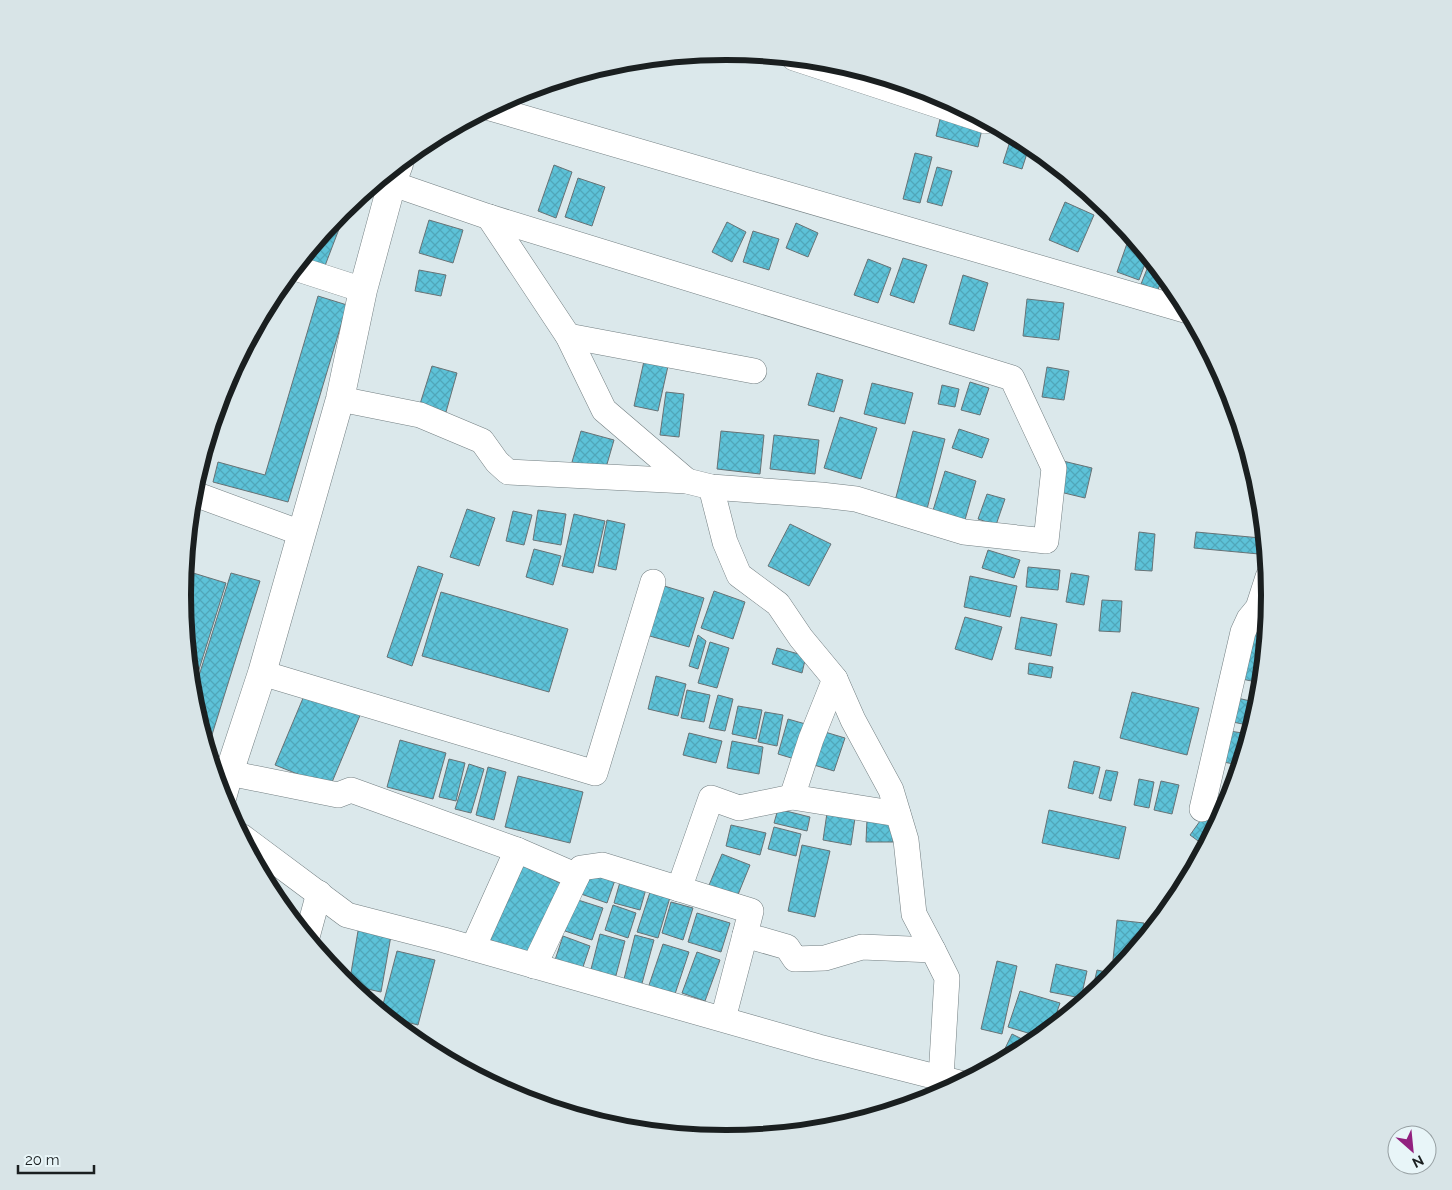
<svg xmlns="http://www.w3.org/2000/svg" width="1452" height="1190" viewBox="0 0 1452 1190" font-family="Raleway,sans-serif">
  <defs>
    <pattern id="building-cross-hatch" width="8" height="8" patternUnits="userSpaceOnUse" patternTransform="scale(1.25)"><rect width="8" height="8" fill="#5dc2d8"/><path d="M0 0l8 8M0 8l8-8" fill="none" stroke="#50a6b9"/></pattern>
  </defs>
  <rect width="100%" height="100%" fill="#dbe8eb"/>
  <g fill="url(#building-cross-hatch)" stroke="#677275">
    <path d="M 940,119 L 982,129 L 978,147 L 936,136 Z"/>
    <path d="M 1011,138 L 1030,144 L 1022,169 L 1003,163 Z"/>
    <path d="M 915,153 L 932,157 L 920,203 L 903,199 Z"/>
    <path d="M 554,165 L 572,172 L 556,218 L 538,211 Z"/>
    <path d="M 937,167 L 952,171 L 942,206 L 927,202 Z"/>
    <path d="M 578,178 L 605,187 L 592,226 L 565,217 Z"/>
    <path d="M 1065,202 L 1094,215 L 1078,252 L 1049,240 Z"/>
    <path d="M 429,220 L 463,230 L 453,263 L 419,253 Z"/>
    <path d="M 727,222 L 746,232 L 732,262 L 712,252 Z"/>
    <path d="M 796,223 L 818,233 L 808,257 L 786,248 Z"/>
    <path d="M 329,226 L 339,229 L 323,271 L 299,262 Z"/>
    <path d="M 753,231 L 779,239 L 769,270 L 743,262 Z"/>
    <path d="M 1130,235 L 1148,256 L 1139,280 L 1117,272 Z"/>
    <path d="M 903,258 L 927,265 L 914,303 L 890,295 Z"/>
    <path d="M 868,259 L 891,268 L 878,303 L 854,295 Z"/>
    <path d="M 1151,259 L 1163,275 L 1158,290 L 1141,284 Z"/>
    <path d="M 419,270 L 446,275 L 441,296 L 415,291 Z"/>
    <path d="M 963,275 L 988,283 L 974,331 L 949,324 Z"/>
    <path d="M 1166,278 L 1178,293 L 1162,287 Z"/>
    <path d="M 318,296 L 347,305 L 288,502 L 213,482 L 218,462 L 265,475 Z"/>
    <path d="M 1027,299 L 1064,303 L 1059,340 L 1023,336 Z"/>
    <path d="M 644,361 L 668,366 L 658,411 L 634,406 Z"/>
    <path d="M 432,366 L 457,373 L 446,412 L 420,404 Z"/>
    <path d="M 1047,367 L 1069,371 L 1064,400 L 1042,397 Z"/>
    <path d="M 817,373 L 843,380 L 834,412 L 808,405 Z"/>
    <path d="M 970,382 L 989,388 L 980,415 L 961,410 Z"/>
    <path d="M 872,383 L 913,393 L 905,424 L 864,414 Z"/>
    <path d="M 942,385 L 959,389 L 955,407 L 938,404 Z"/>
    <path d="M 666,392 L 684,394 L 679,437 L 660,435 Z"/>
    <path d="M 840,417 L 877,428 L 861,479 L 824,468 Z"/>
    <path d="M 959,429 L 989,439 L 982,458 L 952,448 Z"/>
    <path d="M 581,431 L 614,440 L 605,471 L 572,462 Z"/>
    <path d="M 721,431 L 764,435 L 760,474 L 717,469 Z"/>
    <path d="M 913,431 L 945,439 L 927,509 L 895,501 Z"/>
    <path d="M 774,435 L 819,440 L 815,474 L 770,469 Z"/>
    <path d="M 1063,461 L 1092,468 L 1085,498 L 1056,491 Z"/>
    <path d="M 945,471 L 976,481 L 963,527 L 931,517 Z"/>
    <path d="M 987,494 L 1005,499 L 996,525 L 978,519 Z"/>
    <path d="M 467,509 L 495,518 L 479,566 L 450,557 Z"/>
    <path d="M 538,510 L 566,514 L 561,545 L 533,540 Z"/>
    <path d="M 513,511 L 532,515 L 524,545 L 506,541 Z"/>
    <path d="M 574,514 L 605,521 L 593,573 L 562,566 Z"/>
    <path d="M 607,520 L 625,524 L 616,570 L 598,566 Z"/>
    <path d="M 790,524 L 831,544 L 809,586 L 768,566 Z"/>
    <path d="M 1139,532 L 1155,534 L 1152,571 L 1135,570 Z"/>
    <path d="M 1196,532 L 1261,538 L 1259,554 L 1194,548 Z"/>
    <path d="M 534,549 L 561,556 L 553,585 L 526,577 Z"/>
    <path d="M 988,550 L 1020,560 L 1014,578 L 982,568 Z"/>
    <path d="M 418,566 L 443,574 L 412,666 L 387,657 Z"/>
    <path d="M 1028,567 L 1060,570 L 1058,590 L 1026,587 Z"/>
    <path d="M 190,572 L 226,583 L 192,692 L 182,596 Z"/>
    <path d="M 231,573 L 260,581 L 211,738 L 203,735 L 192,698 Z"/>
    <path d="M 1071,573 L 1089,576 L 1084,605 L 1066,602 Z"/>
    <path d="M 970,576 L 1017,586 L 1010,617 L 964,607 Z"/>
    <path d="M 661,585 L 704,598 L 689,647 L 646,635 Z"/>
    <path d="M 714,591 L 745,602 L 733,639 L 701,628 Z"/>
    <path d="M 441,592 L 568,629 L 549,692 L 422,656 Z"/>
    <path d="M 1102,600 L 1122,601 L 1120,632 L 1099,631 Z"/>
    <path d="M 965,617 L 1002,627 L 992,660 L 955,649 Z"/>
    <path d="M 1021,617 L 1057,624 L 1051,656 L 1015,649 Z"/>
    <path d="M 1248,625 L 1266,629 L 1261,683 L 1237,678 Z"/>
    <path d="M 698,635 L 706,641 L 698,669 L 689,666 Z"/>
    <path d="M 710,642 L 729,648 L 717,688 L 698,683 Z"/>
    <path d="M 777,648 L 806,656 L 802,673 L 772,664 Z"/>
    <path d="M 1029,663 L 1053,667 L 1051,678 L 1028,674 Z"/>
    <path d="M 656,676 L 686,684 L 678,716 L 648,709 Z"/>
    <path d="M 687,690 L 710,695 L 704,722 L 681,718 Z"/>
    <path d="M 306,691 L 361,713 L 330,787 L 275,765 Z"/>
    <path d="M 1132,692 L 1199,708 L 1187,755 L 1120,738 Z"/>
    <path d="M 718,695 L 733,699 L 725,731 L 709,728 Z"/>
    <path d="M 1233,697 L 1259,703 L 1252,726 L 1228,721 Z"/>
    <path d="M 738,706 L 762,710 L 756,739 L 732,734 Z"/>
    <path d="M 765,712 L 783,715 L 777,746 L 758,742 Z"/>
    <path d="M 788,719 L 809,725 L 798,760 L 778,754 Z"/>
    <path d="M 1223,730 L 1249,734 L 1240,765 L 1217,761 Z"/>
    <path d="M 825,732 L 845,738 L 834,771 L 814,765 Z"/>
    <path d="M 689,733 L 722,741 L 716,763 L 683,755 Z"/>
    <path d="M 400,740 L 446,753 L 433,799 L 387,787 Z"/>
    <path d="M 732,741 L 763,747 L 759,774 L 727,768 Z"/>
    <path d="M 449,759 L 465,763 L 456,801 L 439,797 Z"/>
    <path d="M 1074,761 L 1100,767 L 1093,794 L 1068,788 Z"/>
    <path d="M 469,764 L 484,769 L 471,813 L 455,809 Z"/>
    <path d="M 488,767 L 506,772 L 494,820 L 476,815 Z"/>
    <path d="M 1106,770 L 1118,772 L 1111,801 L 1099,798 Z"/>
    <path d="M 518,776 L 583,792 L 570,843 L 505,827 Z"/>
    <path d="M 1139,779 L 1154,782 L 1149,808 L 1134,805 Z"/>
    <path d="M 1161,781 L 1179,785 L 1172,814 L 1154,810 Z"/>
    <path d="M 778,809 L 810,817 L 807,831 L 774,823 Z"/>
    <path d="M 1049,810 L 1126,827 L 1119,859 L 1042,843 Z"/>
    <path d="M 827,813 L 855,818 L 851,845 L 823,840 Z"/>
    <path d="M 1205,814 L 1218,822 L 1205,846 L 1190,835 Z"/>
    <path d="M 867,819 L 893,819 L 893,842 L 866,842 Z"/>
    <path d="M 731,825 L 766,833 L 760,855 L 726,846 Z"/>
    <path d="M 774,827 L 801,834 L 796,856 L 768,849 Z"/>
    <path d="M 802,845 L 830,851 L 815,917 L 788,911 Z"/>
    <path d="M 722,854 L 750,865 L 735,902 L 707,890 Z"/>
    <path d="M 520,863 L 564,885 L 527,958 L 483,936 Z"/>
    <path d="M 589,871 L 615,880 L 607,903 L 581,894 Z"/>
    <path d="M 620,882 L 646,889 L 640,910 L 614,903 Z"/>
    <path d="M 651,889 L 671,894 L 658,938 L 637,932 Z"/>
    <path d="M 575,899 L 603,908 L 592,940 L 565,931 Z"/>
    <path d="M 671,902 L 693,908 L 683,940 L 662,933 Z"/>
    <path d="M 613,905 L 636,913 L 628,938 L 605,930 Z"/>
    <path d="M 697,913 L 730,923 L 721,952 L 688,942 Z"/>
    <path d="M 1117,920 L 1144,923 L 1142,941 L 1125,961 L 1113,960 Z"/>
    <path d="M 359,925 L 392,930 L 381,992 L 349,985 Z"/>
    <path d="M 600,934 L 625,941 L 614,983 L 589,977 Z"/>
    <path d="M 635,935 L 654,940 L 641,987 L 623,983 Z"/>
    <path d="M 563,936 L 590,946 L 581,973 L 554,963 Z"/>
    <path d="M 663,944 L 689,952 L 673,1000 L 647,991 Z"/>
    <path d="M 397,951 L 435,960 L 418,1025 L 387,1017 L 381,1012 Z"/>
    <path d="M 697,952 L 720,960 L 705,1001 L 682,993 Z"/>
    <path d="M 997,961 L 1017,966 L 1002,1034 L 981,1029 Z"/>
    <path d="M 1056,964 L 1087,971 L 1081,998 L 1050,992 Z"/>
    <path d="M 1097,970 L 1115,974 L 1110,980 L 1091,996 Z"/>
    <path d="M 1020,991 L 1060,1003 L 1052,1027 L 1041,1037 L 1008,1027 Z"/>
    <path d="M 1012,1034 L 1032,1044 L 998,1063 Z"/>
  </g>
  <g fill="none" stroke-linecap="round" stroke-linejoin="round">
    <defs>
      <g id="minor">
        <path d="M 794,58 L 986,121"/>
        <path d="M 490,108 L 1188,311"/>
        <path d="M 489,217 L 568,336 L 604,410 L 687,481"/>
        <path d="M 295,268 L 363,290"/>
        <path d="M 568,336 L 754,371"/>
        <path d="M 340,399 L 420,415 L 482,441 L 497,462 L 508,472 L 687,481 L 711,487 L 821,495 L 856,499 L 964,532 L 1046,541 L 1054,468 L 1012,378 L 489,217 L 379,179"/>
        <path d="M 711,487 L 725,542 L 739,575 L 778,604 L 801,638 L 835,679 L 853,720 L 891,790 L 906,840 L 914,914 L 933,950"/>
        <path d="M 192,493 L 301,533"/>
        <path d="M 262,673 L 595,773 L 653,582"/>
        <path d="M 213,768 L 229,773 L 338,795 L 351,790 L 517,850 L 577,876"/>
        <path d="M 792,797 L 811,739 L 835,679"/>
        <path d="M 1202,809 L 1243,632 L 1249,619 L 1258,608 L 1268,577"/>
        <path d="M 241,836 L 347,915 L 444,940 L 819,1047 L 960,1083"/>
        <path d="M 679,889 L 711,798 L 739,808 L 792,797 L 898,814"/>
        <path d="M 307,937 L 319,893"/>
        <path d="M 473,948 L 517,850"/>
        <path d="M 534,966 L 581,868 L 602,865 L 751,911 L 745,935"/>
        <path d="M 723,1019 L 745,935 L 787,947 L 795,959 L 825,958 L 862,947 L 933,950 L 947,978 L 941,1078"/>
      </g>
      <path id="major" d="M 222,798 L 229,773 L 262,673 L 340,399 L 363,290 L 392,183 L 399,164"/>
    </defs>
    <use href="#minor" stroke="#737f82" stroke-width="26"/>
    <use href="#major" stroke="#737f82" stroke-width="29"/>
    <use href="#minor" stroke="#fff" stroke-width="25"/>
    <use href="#major" stroke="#fff" stroke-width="28"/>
  </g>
  <path d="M0 0H1452V1190H0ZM191 595a535 535 0 1 1 1070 0a535 535 0 1 1-1070 0Z" fill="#d8e4e7" fill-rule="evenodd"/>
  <path fill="none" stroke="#1a1f20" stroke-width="6" d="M191 595a535 535 0 1 1 1070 0a535 535 0 1 1-1070 0Z"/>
  <g transform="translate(1412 1150) rotate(153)"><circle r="24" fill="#e8f5f8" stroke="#969fa2"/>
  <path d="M0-4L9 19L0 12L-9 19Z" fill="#92207f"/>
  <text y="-8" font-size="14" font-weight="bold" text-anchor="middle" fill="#1a1f20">N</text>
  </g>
  <path d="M18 1165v8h76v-8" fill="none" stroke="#1a1f20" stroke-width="2.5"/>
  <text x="25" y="1165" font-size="15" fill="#1a1f20" stroke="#e8f5f8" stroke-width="4" paint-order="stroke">20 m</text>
</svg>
